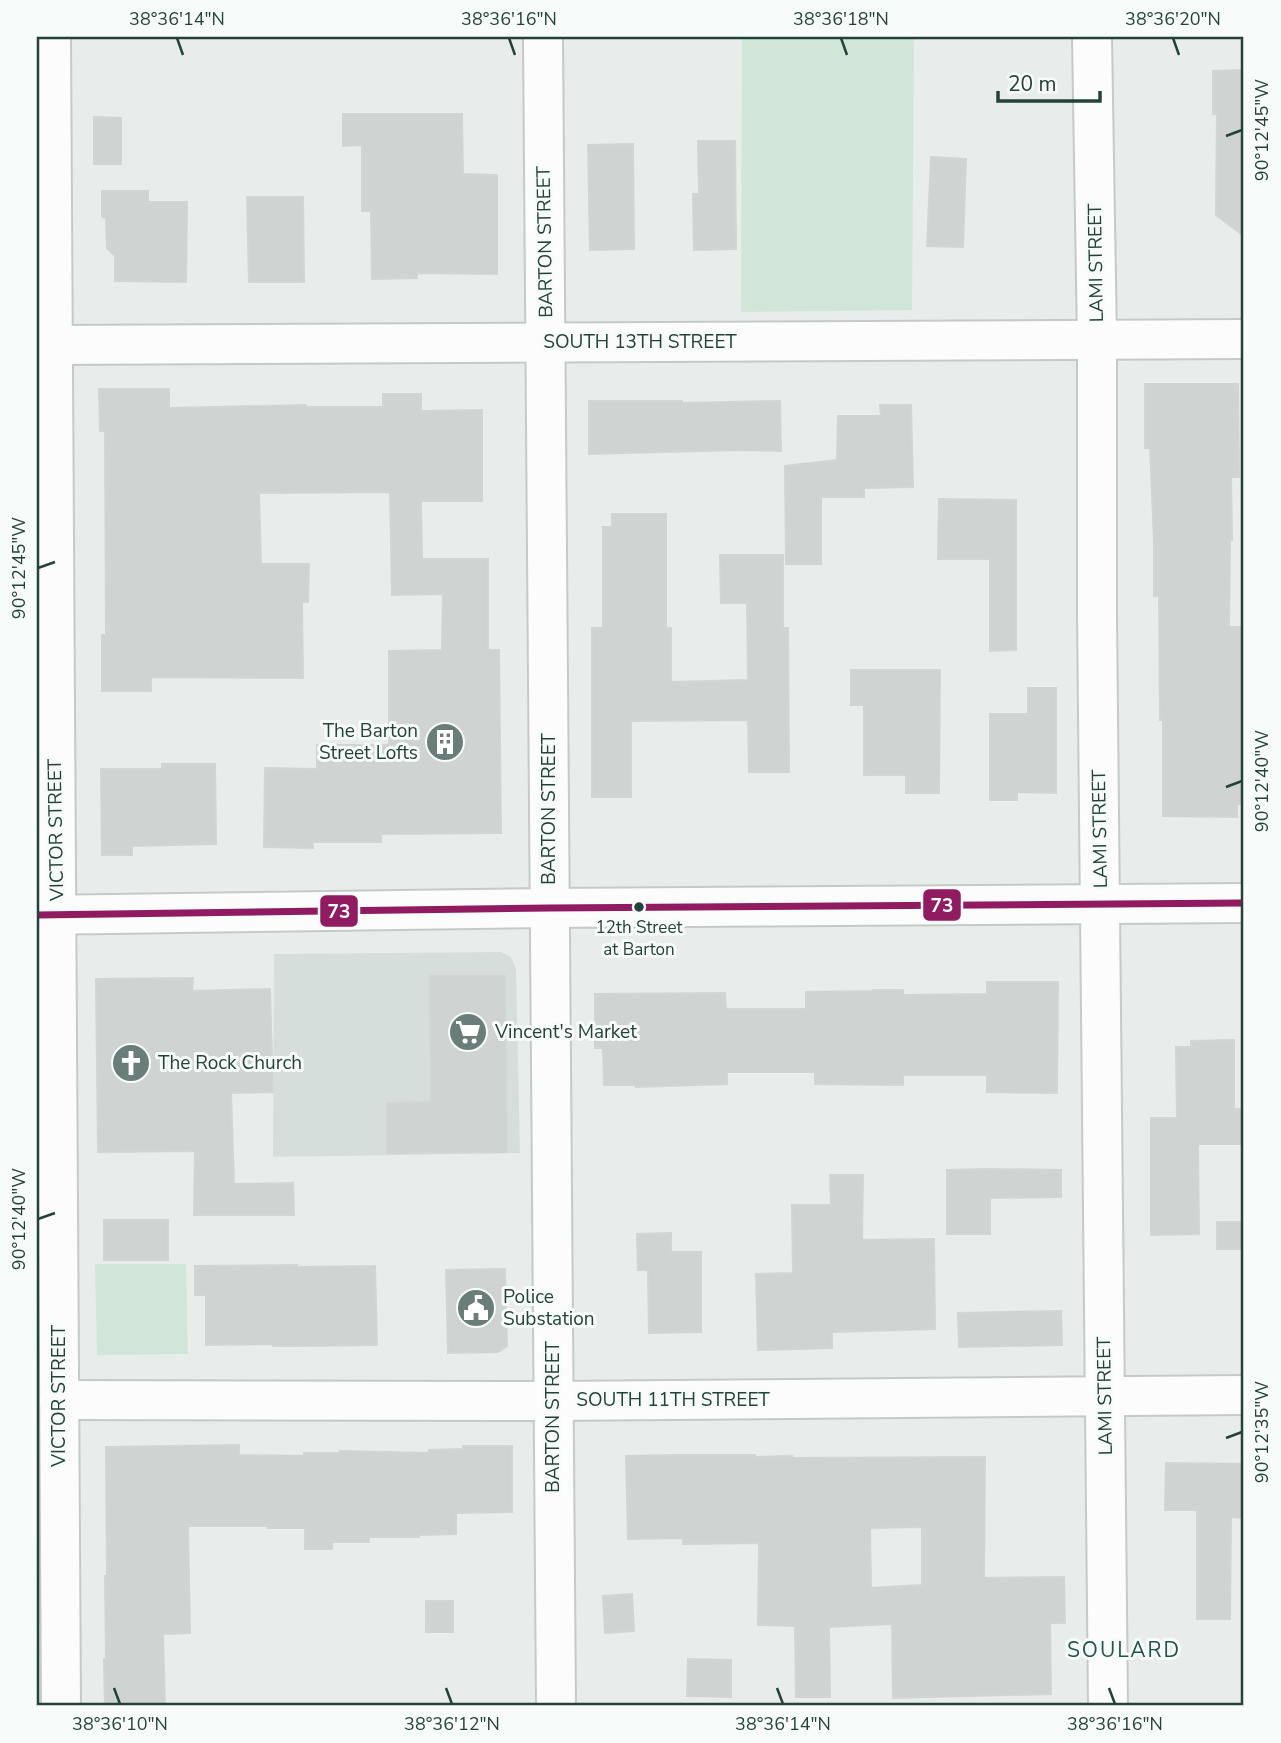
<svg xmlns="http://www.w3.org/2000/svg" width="1281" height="1743" viewBox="0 0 1281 1743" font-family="'Nunito Sans',sans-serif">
  <rect width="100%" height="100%" fill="#e8edeb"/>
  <path fill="#d6dedb" d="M 501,952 L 511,957 L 516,969 L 520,1153 L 273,1157 L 274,954 Z"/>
  <g fill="#d1e6d8">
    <path d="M 742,37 L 851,37 L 852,39 L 914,39 L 912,310 L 741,312 Z"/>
    <path d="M 95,1264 L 186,1264 L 188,1354 L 97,1355 Z"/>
  </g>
  <g fill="#cfd4d2" stroke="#d1d6d4" stroke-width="2" fill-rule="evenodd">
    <path d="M 1244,70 L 1244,236 L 1216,215 L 1217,114 L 1213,114 L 1213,71 Z"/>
    <path d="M 343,114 L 462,114 L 463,174 L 497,175 L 497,274 L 417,273 L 417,278 L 372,279 L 371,211 L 362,211 L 362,145 L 343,146 Z"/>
    <path d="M 94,117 L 121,118 L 121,164 L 94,164 Z"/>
    <path d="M 698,141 L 735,141 L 736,249 L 694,250 L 693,194 L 699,194 Z"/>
    <path d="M 633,144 L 634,249 L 590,250 L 588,145 Z"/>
    <path d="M 931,157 L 966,159 L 963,247 L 927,246 Z"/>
    <path d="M 102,191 L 148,191 L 148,202 L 187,202 L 186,282 L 115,281 L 115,256 L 107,248 L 106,218 L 102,217 Z"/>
    <path d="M 247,197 L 303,197 L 304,282 L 249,282 Z"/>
    <path d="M 1145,384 L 1238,384 L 1239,477 L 1231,477 L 1232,540 L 1230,540 L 1229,627 L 1244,627 L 1244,804 L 1237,804 L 1237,817 L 1163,816 L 1163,720 L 1160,720 L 1159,596 L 1154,596 L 1154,541 L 1150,448 L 1145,448 Z"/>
    <path d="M 99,389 L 169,389 L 169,408 L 306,405 L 306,407 L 383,407 L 383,394 L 421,394 L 421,411 L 482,410 L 482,501 L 421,501 L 422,559 L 488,559 L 488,650 L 499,650 L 501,833 L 381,834 L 381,842 L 313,842 L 313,848 L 264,847 L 265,768 L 317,769 L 317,745 L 389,745 L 389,651 L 442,650 L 443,594 L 392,595 L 390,492 L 259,493 L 261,564 L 309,564 L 308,602 L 302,602 L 303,678 L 151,677 L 151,691 L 102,691 L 102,635 L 106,635 L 105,431 L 100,431 Z"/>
    <path d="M 589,401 L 682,401 L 682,403 L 780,401 L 781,451 L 738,450 L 589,454 Z"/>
    <path d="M 880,405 L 911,405 L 913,487 L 864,488 L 864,497 L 821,497 L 821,564 L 786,564 L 785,466 L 837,460 L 838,416 L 881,416 Z"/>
    <path d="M 939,499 L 1016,500 L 1016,650 L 990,651 L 990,559 L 938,559 Z"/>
    <path d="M 612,514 L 666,514 L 666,628 L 671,628 L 671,682 L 748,680 L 747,603 L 721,603 L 720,555 L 783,555 L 783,628 L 788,628 L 789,772 L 749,772 L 748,720 L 631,721 L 631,797 L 592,797 L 592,628 L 603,628 L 603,527 L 612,527 Z"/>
    <path d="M 851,670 L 940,670 L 939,793 L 906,793 L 906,775 L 864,775 L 864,705 L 851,705 Z"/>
    <path d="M 1028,688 L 1056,688 L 1056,793 L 1017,792 L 1017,800 L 990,800 L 990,714 L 1028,714 Z"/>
    <path d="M 162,764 L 215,764 L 216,844 L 132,846 L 132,855 L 102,855 L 101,769 L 162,769 Z"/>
    <path d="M 430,976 L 505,976 L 507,1152 L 387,1153 L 387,1103 L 431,1102 Z"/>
    <path d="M 193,978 L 192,991 L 270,989 L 273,1092 L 231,1093 L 234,1184 L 293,1183 L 294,1215 L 194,1215 L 195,1151 L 98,1152 L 96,979 Z"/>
    <path d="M 987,982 L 1058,982 L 1057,1093 L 987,1092 L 987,1075 L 903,1075 L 903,1085 L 815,1084 L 815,1072 L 727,1072 L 727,1084 L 636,1087 L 636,1085 L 604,1085 L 603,1048 L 595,1048 L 595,994 L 725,993 L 726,1009 L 806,1009 L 806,992 L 873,991 L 873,990 L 903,990 L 903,995 L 987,994 Z"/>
    <path d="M 1234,1040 L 1234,1109 L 1244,1109 L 1244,1144 L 1198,1144 L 1199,1234 L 1151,1235 L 1151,1118 L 1177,1118 L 1176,1047 L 1191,1047 L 1191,1041 Z"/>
    <path d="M 989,1169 L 1061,1170 L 1061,1197 L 990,1198 L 990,1234 L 947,1234 L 947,1170 Z"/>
    <path d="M 830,1175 L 863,1175 L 862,1240 L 934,1239 L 935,1329 L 832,1332 L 832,1348 L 758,1350 L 756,1274 L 793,1273 L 792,1205 L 831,1205 Z"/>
    <rect x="104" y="1220" width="64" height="40"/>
    <rect x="1217" y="1222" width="27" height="27"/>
    <path d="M 671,1233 L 671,1252 L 701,1252 L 701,1332 L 649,1333 L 648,1270 L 638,1270 L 637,1234 Z"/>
    <path d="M 297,1265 L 297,1267 L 375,1266 L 377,1345 L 298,1346 L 273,1346 L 273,1344 L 206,1345 L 206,1295 L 195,1295 L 195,1266 Z"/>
    <path d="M 505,1269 L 507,1346 L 498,1352 L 448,1353 L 446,1270 Z"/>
    <path d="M 1061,1311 L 1062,1345 L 959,1347 L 958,1313 Z"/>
    <path d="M 239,1445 L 239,1455 L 304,1456 L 304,1453 L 340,1453 L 340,1451 L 429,1453 L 429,1450 L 463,1449 L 463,1446 L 512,1446 L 512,1512 L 456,1513 L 456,1534 L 419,1535 L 419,1537 L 369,1537 L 369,1542 L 332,1542 L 332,1549 L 305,1549 L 305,1528 L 268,1528 L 268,1526 L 188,1526 L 190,1633 L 163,1634 L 165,1706 L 105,1706 L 104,1659 L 106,1659 L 105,1576 L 107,1576 L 106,1447 Z"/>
    <path d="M 676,1455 L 755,1455 L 755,1457 L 792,1456 L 792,1458 L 985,1457 L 984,1578 L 1064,1577 L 1065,1623 L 1050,1623 L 1051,1694 L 893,1698 L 892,1624 L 829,1627 L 830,1697 L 796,1697 L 795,1626 L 758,1625 L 759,1543 L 683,1544 L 683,1538 L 628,1539 L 626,1456 ZM 922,1527 L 922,1585 L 871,1588 L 870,1528 Z"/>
    <path d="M 1166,1463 L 1244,1464 L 1244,1518 L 1231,1517 L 1230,1619 L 1197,1619 L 1197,1510 L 1165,1510 Z"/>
    <path d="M 632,1594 L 634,1631 L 605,1633 L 603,1596 Z"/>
    <rect x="426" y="1601" width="27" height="31"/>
    <path d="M 688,1659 L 731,1660 L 731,1697 L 687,1696 Z"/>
  </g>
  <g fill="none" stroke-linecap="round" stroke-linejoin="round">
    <defs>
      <g id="minor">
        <path d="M 51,37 L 61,1706"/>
        <path d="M 543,37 L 556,1706"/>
        <path d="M 1092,37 L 1097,340 L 1097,615 L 1108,1706"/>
        <path d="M 37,341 L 52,345 L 1244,339"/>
        <path d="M 37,915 L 549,908 L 1244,903"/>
        <path d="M 59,1400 L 553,1401 L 1244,1395"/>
      </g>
    </defs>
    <use href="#minor" stroke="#c5cac8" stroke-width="42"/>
    <use href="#minor" stroke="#fcfcfc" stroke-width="38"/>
    <defs>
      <path id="bus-1" d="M 37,915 L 549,908 L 1244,903"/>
    </defs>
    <use href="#bus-1" stroke="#f7fbf9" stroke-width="12"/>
    <use href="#bus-1" stroke="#901b61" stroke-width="7"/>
  </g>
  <path fill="none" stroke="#24423a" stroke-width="2.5" d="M 177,38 L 183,55M 509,38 L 515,55M 841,38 L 847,55M 1173,38 L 1179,55M 1226,136 L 1242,130M 38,568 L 55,562M 1226,787 L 1242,781M 38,1219 L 55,1213M 1226,1438 L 1242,1432M 114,1688 L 120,1704M 446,1688 L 452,1704M 777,1688 L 783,1704M 1109,1688 L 1115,1704"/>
  <defs>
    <symbol id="building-disc" viewBox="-11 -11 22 22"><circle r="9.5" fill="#697e78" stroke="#f7fbf9"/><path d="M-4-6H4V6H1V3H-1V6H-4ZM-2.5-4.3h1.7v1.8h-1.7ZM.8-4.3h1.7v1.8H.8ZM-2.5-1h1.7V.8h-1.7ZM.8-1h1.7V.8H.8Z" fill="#fff"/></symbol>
    <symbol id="supermarket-disc" viewBox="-11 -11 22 22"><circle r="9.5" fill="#697e78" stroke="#f7fbf9"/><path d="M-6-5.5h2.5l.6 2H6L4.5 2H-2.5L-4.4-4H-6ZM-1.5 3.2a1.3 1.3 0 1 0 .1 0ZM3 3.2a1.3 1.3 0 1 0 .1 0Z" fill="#fff"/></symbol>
    <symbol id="church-disc" viewBox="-11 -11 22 22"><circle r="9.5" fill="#697e78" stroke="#f7fbf9"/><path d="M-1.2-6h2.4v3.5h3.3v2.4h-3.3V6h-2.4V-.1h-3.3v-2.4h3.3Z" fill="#fff"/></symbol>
    <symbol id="civic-disc" viewBox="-11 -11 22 22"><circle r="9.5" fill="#697e78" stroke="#f7fbf9"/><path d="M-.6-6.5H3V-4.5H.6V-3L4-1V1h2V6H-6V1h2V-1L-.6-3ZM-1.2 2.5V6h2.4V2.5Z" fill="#fff"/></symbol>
  </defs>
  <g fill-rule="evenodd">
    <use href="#building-disc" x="423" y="720" width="44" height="44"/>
    <use href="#supermarket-disc" x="446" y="1010" width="44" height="44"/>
    <use href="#church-disc" x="109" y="1041" width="44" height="44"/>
    <use href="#civic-disc" x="454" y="1286" width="44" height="44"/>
  </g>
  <circle fill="#24423a" stroke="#f7fbf9" stroke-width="2.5" cx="639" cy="907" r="6"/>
  <g text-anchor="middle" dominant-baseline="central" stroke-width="6" stroke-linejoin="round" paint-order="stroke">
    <g font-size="17" fill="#24423a" stroke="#f7fbf9">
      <text x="639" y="927">12th Street<tspan x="639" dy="22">at Barton</tspan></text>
    </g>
    <g font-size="19" fill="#24423a" stroke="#f7fbf9">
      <text transform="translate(545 242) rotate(-91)">BARTON STREET</text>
      <text transform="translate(1096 263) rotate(-91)">LAMI STREET</text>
      <text x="640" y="342">SOUTH 13TH STREET</text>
      <text transform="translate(549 809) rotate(-90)">BARTON STREET</text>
      <text transform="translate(1100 829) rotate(-91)">LAMI STREET</text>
      <text transform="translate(56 830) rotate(-91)">VICTOR STREET</text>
      <text transform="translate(59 1396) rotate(-90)">VICTOR STREET</text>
      <text transform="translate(1105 1396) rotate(-91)">LAMI STREET</text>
      <text x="673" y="1400">SOUTH 11TH STREET</text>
      <text transform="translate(553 1417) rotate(-90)">BARTON STREET</text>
    </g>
    <g font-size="19" fill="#24423a" stroke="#f7fbf9" text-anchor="start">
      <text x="418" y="731" text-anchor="end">The Barton<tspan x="418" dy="22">Street Lofts</tspan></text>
      <text x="495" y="1032">Vincent's Market</text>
      <text x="158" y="1063">The Rock Church</text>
      <text x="503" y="1297">Police<tspan x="503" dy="22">Substation</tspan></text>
    </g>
    <g font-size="21" letter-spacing="2" fill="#1f5548" stroke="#f7fbf9">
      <text x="1124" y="1650">SOULARD</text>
    </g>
  </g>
  <g stroke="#f7fbf9" stroke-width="2.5">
    <rect x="922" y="888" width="40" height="34" rx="7" fill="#901b61"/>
    <rect x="319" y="894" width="40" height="34" rx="7" fill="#901b61"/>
  </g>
  <g font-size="19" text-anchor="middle" font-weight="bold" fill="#fff">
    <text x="942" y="912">73</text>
    <text x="339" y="918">73</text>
  </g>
  <rect width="1281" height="1743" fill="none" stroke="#f7fbf9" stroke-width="77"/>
  <path d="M998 91v10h102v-10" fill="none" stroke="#24423a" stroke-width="3.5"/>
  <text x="1008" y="91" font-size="21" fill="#24423a" stroke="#f7fbf9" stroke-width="5" paint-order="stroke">20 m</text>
  <rect x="38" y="38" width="1204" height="1666" fill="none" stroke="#24423a" stroke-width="2.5"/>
  <g font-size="18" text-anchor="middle" fill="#24423a">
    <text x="177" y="25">38°36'14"N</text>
    <text x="509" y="25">38°36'16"N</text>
    <text x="841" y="25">38°36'18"N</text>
    <text x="1173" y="25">38°36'20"N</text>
    <text transform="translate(1262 130) rotate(-90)" y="6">90°12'45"W</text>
    <text transform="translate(19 568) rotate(-90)" y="6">90°12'45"W</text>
    <text transform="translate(1262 781) rotate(-90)" y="6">90°12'40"W</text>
    <text transform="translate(19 1219) rotate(-90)" y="6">90°12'40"W</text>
    <text transform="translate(1262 1432) rotate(-90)" y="6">90°12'35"W</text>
    <text x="120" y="1730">38°36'10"N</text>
    <text x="452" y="1730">38°36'12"N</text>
    <text x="783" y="1730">38°36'14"N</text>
    <text x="1115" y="1730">38°36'16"N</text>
  </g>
</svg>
